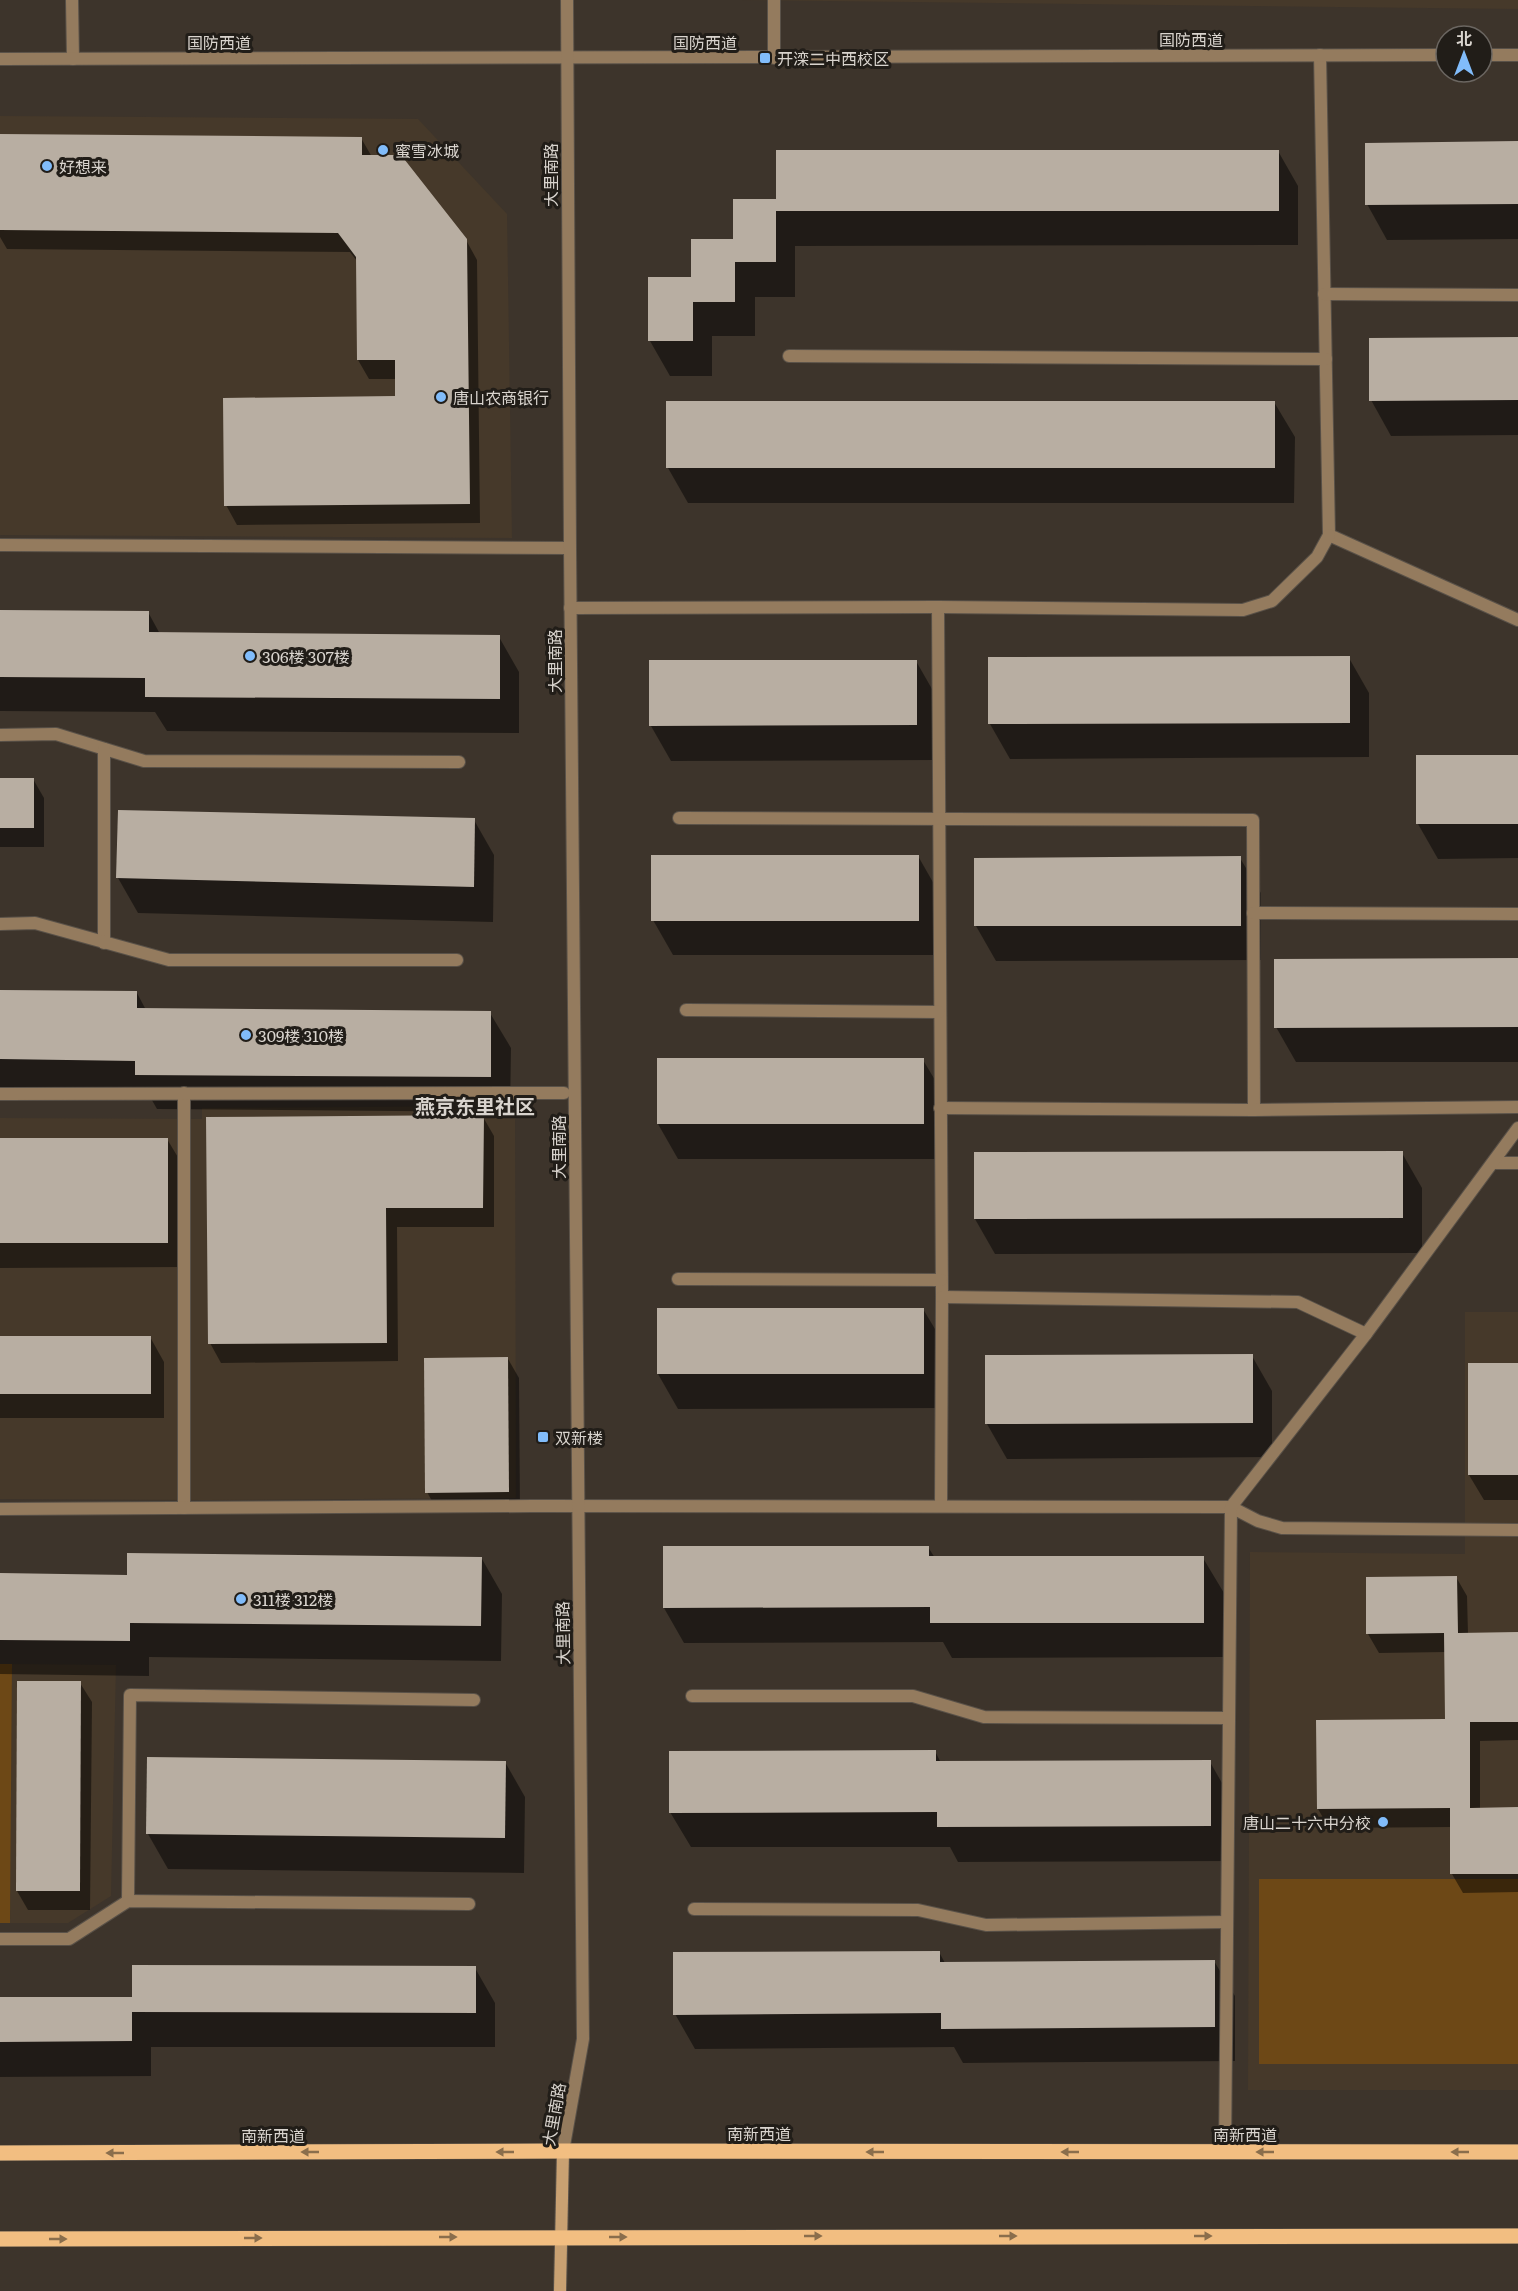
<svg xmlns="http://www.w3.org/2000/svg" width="1518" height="2291" viewBox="0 0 1518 2291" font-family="Literata,'Noto Sans SC',serif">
  <rect width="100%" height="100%" fill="#3d342b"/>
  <g fill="#46392a">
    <path d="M 739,0 L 1518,0 L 1518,9 Z"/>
    <path d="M 0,116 L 418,119 L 507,214 L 512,538 L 0,535 Z"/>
    <path d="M 515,1106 L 516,1498 L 205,1500 L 0,1499 L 0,1118 L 202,1119 L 202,1108 Z"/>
    <path d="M 1465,1312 L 1518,1312 L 1518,2090 L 1248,2090 L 1250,1552 L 1465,1554 Z"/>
    <path d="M 12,1664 L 116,1665 L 111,1896 L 68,1923 L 10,1923 Z"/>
  </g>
  <g fill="#6d4816">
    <path d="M 0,1664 L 12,1664 L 10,1923 L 0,1923 Z"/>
    <rect x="1259" y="1879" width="259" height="185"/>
  </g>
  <g fill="#0007">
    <path d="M 0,135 L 361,138 L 372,157 L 466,240 L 477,260 L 480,523 L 237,525 L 226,505 L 396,397 L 396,379 L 369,379 L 358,360 L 357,261 L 350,252 L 7,249 L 0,237 Z"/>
    <path d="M 1518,143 L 1518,239 L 1387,240 L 1367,204 Z"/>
    <path d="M 1278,151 L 1298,186 L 1298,245 L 795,246 L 795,297 L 755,297 L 755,336 L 712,336 L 712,376 L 670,376 L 650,341 L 692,278 L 777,201 Z"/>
    <path d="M 1518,339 L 1518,435 L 1391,436 L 1371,400 Z"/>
    <path d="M 1274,402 L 1295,437 L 1294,503 L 688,503 L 668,468 Z"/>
    <path d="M 0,611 L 148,612 L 160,634 L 499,637 L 519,672 L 519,733 L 167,731 L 155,712 L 0,711 Z"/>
    <path d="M 1349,658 L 1369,693 L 1369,757 L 1010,759 L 990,724 Z"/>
    <path d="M 916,661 L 936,696 L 937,760 L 671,761 L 651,726 Z"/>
    <path d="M 1518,756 L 1518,858 L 1438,859 L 1418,824 Z"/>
    <path d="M 0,779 L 33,779 L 44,798 L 44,847 L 0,847 Z"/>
    <path d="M 474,820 L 494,855 L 493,922 L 138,913 L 118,878 Z"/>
    <path d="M 918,856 L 938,891 L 939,955 L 673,955 L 653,920 Z"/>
    <path d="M 1240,858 L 1261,893 L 1261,960 L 996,961 L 976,926 L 975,859 Z"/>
    <path d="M 1518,959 L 1518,1062 L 1296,1062 L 1276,1027 Z"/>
    <path d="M 0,992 L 137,993 L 146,1010 L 490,1013 L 511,1048 L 510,1112 L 157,1109 L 149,1095 L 0,1094 Z"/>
    <path d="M 923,1060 L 944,1095 L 944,1159 L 678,1159 L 658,1124 Z"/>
    <path d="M 483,1117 L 494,1136 L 494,1227 L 397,1227 L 398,1361 L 221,1363 L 210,1343 Z"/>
    <path d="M 167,1139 L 182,1164 L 182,1267 L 0,1268 L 0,1140 Z"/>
    <path d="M 1402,1153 L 1422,1188 L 1422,1253 L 995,1254 L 975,1219 Z"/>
    <path d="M 923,1309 L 944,1344 L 944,1408 L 678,1409 L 658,1374 L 658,1310 Z"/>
    <path d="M 0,1337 L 150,1337 L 164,1362 L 164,1418 L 0,1418 Z"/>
    <path d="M 1252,1356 L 1272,1391 L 1272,1457 L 1007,1459 L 987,1424 Z"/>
    <path d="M 508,1359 L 519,1378 L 520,1511 L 438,1512 L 427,1492 Z"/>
    <path d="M 1518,1364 L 1518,1500 L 1484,1500 L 1469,1475 Z"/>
    <path d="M 928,1547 L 935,1558 L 1203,1558 L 1224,1593 L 1224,1657 L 952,1658 L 943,1642 L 684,1643 L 664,1608 Z"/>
    <path d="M 482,1559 L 502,1594 L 501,1661 L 149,1657 L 149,1676 L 0,1674 L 0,1575 L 128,1576 Z"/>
    <path d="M 1456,1577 L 1467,1596 L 1468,1634 L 1518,1634 L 1518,1740 L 1480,1741 L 1480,1809 L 1518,1809 L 1518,1892 L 1463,1893 L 1452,1874 L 1452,1827 L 1329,1828 L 1318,1809 L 1446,1720 L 1446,1652 L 1379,1653 L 1368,1634 Z"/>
    <path d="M 80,1683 L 92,1702 L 90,1910 L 28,1910 L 17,1891 Z"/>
    <path d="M 935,1751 L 941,1763 L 1210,1762 L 1230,1797 L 1231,1861 L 958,1862 L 950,1847 L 691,1847 L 670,1812 Z"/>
    <path d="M 148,1758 L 505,1762 L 525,1797 L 524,1873 L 168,1869 L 148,1834 Z"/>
    <path d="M 939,1952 L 945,1963 L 1214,1961 L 1235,1996 L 1235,2061 L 963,2063 L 954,2047 L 695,2049 L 675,2014 Z"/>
    <path d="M 475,1968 L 495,2003 L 495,2047 L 151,2047 L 151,2076 L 0,2077 L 0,1999 L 134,1998 Z"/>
  </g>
  <g fill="#b8aea2">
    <path d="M 0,134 L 362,137 L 362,155 L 401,155 L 467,239 L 470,504 L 224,506 L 223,398 L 395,396 L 395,360 L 357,360 L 356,257 L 338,233 L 0,230 Z"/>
    <path d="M 1518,141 L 1518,204 L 1365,205 L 1365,143 Z"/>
    <path d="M 776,150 L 1279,150 L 1279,211 L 776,211 L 776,262 L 735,262 L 735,302 L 693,302 L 693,341 L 648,341 L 648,277 L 691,277 L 691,239 L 733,239 L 733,199 L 776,199 Z"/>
    <path d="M 1518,337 L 1518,400 L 1369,401 L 1369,338 Z"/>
    <rect x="666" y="401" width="609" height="67"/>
    <path d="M 0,610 L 149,611 L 149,632 L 500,635 L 500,699 L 145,697 L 145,678 L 0,677 Z"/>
    <path d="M 1350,656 L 1350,723 L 988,724 L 988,657 Z"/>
    <path d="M 649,660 L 917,660 L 917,725 L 649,726 Z"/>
    <rect x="1416" y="755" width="102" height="69"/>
    <rect x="0" y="778" width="34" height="50"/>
    <path d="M 118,810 L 475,818 L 474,887 L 116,878 Z"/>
    <rect x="651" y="855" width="268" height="66"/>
    <path d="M 1241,856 L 1241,926 L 974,926 L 974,858 Z"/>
    <path d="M 1518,958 L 1518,1027 L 1274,1028 L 1274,959 Z"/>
    <path d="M 0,990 L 137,991 L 137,1008 L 491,1011 L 491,1077 L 135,1075 L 135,1061 L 0,1059 Z"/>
    <rect x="657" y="1058" width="267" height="66"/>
    <path d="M 484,1115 L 483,1208 L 386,1208 L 387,1343 L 208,1344 L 206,1117 Z"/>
    <rect x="0" y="1138" width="168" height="105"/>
    <path d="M 1403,1151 L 1403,1218 L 974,1219 L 974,1152 Z"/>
    <rect x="657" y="1308" width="267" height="66"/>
    <rect x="0" y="1336" width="151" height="58"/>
    <path d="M 1253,1354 L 1253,1423 L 985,1424 L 985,1355 Z"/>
    <path d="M 508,1357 L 509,1492 L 425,1493 L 424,1358 Z"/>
    <rect x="1468" y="1363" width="50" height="112"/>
    <path d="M 663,1546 L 929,1546 L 929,1556 L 1204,1556 L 1204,1623 L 930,1623 L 930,1607 L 663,1608 Z"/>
    <path d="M 127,1553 L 482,1557 L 481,1626 L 130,1623 L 130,1641 L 0,1640 L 0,1573 L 127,1575 Z"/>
    <path d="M 1457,1576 L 1458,1633 L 1518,1632 L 1518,1722 L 1470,1722 L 1470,1808 L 1518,1807 L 1518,1874 L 1450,1874 L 1450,1808 L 1317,1809 L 1316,1720 L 1445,1719 L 1444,1633 L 1366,1634 L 1366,1577 Z"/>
    <path d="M 17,1681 L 81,1681 L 80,1891 L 16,1891 Z"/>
    <path d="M 936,1750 L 936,1761 L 1211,1760 L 1211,1826 L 937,1827 L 937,1812 L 669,1813 L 669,1751 Z"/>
    <path d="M 147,1757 L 506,1761 L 505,1838 L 146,1834 Z"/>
    <path d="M 940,1951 L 940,1962 L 1215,1960 L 1215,2027 L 941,2029 L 941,2013 L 673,2015 L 673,1952 Z"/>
    <path d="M 132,1965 L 476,1966 L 476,2013 L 132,2012 Z"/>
    <path d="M 0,1997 L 132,1997 L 132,2041 L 0,2042 Z"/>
  </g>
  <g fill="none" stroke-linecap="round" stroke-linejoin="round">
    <defs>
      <path id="service" d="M 774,58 L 774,0"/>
      <g id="minor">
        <path d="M 72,0 L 73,59"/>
        <path d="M 1320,55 L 1329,535 L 1518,620"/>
        <path d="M 1324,294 L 1518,295"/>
        <path d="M 789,356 L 1326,359"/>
        <path d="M 0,545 L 570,548"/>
        <path d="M 938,607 L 942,1297 L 941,1506"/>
        <path d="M 570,608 L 938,607 L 1243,610 L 1272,601 L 1317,557 L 1329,535"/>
        <path d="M 0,735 L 56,734 L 144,761 L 459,762"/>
        <path d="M 104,749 L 104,943"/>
        <path d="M 679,818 L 1253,820 L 1254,1110"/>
        <path d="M 1253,913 L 1518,914"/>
        <path d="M 0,924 L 35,923 L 169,960 L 457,960"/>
        <path d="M 686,1010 L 939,1012"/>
        <path d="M 184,1093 L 184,1508"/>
        <path d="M 0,1094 L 564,1093"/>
        <path d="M 940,1108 L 1254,1110 L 1518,1107"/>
        <path d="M 1493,1163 L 1518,1163"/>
        <path d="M 678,1279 L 941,1280"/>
        <path d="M 942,1297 L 1298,1302 L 1366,1334"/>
        <path d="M 0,1509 L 532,1506 L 1231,1507 L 1258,1521 L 1282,1528 L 1518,1530"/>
        <path d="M 692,1696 L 913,1696 L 984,1717 L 1229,1718"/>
        <path d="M 128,1901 L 130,1695 L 474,1700"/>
        <path d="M 694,1909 L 918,1910 L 986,1925 L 1227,1922"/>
        <path d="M 0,1939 L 69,1939 L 128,1901 L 469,1904"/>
        <path d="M 1225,2152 L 1231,1507 L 1366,1334 L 1518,1128"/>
      </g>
      <g id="tertiary">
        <path d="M 1482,55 L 1518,55"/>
        <path d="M 0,59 L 1446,55"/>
        <path d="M 563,2151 L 583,2039 L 570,548 L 567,0"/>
      </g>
      <path id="secondary" d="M 560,2291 L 563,2151"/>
      <g id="primary">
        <path d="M 0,2153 L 563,2151 L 1518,2152"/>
        <path d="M 0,2239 L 1518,2236"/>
      </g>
    </defs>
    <use href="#service" stroke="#595148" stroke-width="14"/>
    <use href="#minor" stroke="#595148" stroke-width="14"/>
    <use href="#tertiary" stroke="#595148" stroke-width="14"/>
    <use href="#secondary" stroke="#595148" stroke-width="14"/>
    <use href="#primary" stroke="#595148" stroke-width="16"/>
    <use href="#service" stroke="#947b5e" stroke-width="12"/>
    <use href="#minor" stroke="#947b5e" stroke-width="12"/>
    <use href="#tertiary" stroke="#947b5e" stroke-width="12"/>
    <use href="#secondary" stroke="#c9a172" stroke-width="12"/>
    <use href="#primary" stroke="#f2be81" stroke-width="15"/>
  </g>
  <defs><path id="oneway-solid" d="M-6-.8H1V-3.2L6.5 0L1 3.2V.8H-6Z" transform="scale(1.5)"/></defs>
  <g fill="#8a6e4c">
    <use href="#oneway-solid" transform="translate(310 2152) rotate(180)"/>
    <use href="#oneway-solid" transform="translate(505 2152) rotate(180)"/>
    <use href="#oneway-solid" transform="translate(875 2152) rotate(-180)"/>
    <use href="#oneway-solid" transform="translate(1070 2152) rotate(-180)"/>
    <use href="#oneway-solid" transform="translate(1265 2152) rotate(-180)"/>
    <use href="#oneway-solid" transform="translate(1460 2152) rotate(-180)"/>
    <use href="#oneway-solid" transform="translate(115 2153) rotate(180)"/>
    <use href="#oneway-solid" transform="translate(813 2236)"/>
    <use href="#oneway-solid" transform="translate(1008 2236)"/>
    <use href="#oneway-solid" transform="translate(1203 2236)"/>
    <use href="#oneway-solid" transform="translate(448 2237)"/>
    <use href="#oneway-solid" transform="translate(618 2237)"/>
    <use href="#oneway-solid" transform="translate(253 2238)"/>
    <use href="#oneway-solid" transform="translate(58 2239)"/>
  </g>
  <g fill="#81bcfa" stroke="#211d18" stroke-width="2">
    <rect x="759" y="52" width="12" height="12" rx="3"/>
    <circle cx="383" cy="150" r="6"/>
    <circle cx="47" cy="166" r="6"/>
    <circle cx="441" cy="397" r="6"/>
    <circle cx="250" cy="656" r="6"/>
    <circle cx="246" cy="1035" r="6"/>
    <rect x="537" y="1431" width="12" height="12" rx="3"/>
    <circle cx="241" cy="1599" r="6"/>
    <circle cx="1383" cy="1822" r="6"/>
  </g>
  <g text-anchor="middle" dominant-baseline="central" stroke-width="6" stroke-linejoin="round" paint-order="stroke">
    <g font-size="16" fill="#d9d4ce" stroke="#211d18">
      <text x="1191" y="39">国防西道</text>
      <text x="219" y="42">国防西道</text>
      <text x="705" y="42">国防西道</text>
      <text transform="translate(550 175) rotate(-90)">大里南路</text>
      <text transform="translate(554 661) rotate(-90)">大里南路</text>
      <text transform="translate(558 1147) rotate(-90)">大里南路</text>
      <text transform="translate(562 1633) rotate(-91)">大里南路</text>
      <text transform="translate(553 2114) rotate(-80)">大里南路</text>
      <text x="759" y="2133">南新西道</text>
      <text x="1245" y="2134">南新西道</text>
      <text x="273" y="2135">南新西道</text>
    </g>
    <g font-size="16" fill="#d9d4ce" stroke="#211d18" text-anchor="start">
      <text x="777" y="58">开滦二中西校区</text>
      <text x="395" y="150">蜜雪冰城</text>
      <text x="59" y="166">好想来</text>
      <text x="453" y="397">唐山农商银行</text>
      <text x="262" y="656">306楼 307楼</text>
      <text x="258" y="1035">309楼 310楼</text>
      <text x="555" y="1437">双新楼</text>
      <text x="253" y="1599">311楼 312楼</text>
      <text x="1371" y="1822" text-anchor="end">唐山二十六中分校</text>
    </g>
    <g font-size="20" font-weight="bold" fill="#d9d4ce" stroke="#211d18">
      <text x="475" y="1105">燕京东里社区</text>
    </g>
  </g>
  <g transform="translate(1464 54)"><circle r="28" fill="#211d18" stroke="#6b6661" stroke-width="1.5"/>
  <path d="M0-4.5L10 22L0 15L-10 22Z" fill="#81bcfa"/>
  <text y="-9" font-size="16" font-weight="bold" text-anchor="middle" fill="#d9d4ce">北</text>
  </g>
</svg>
